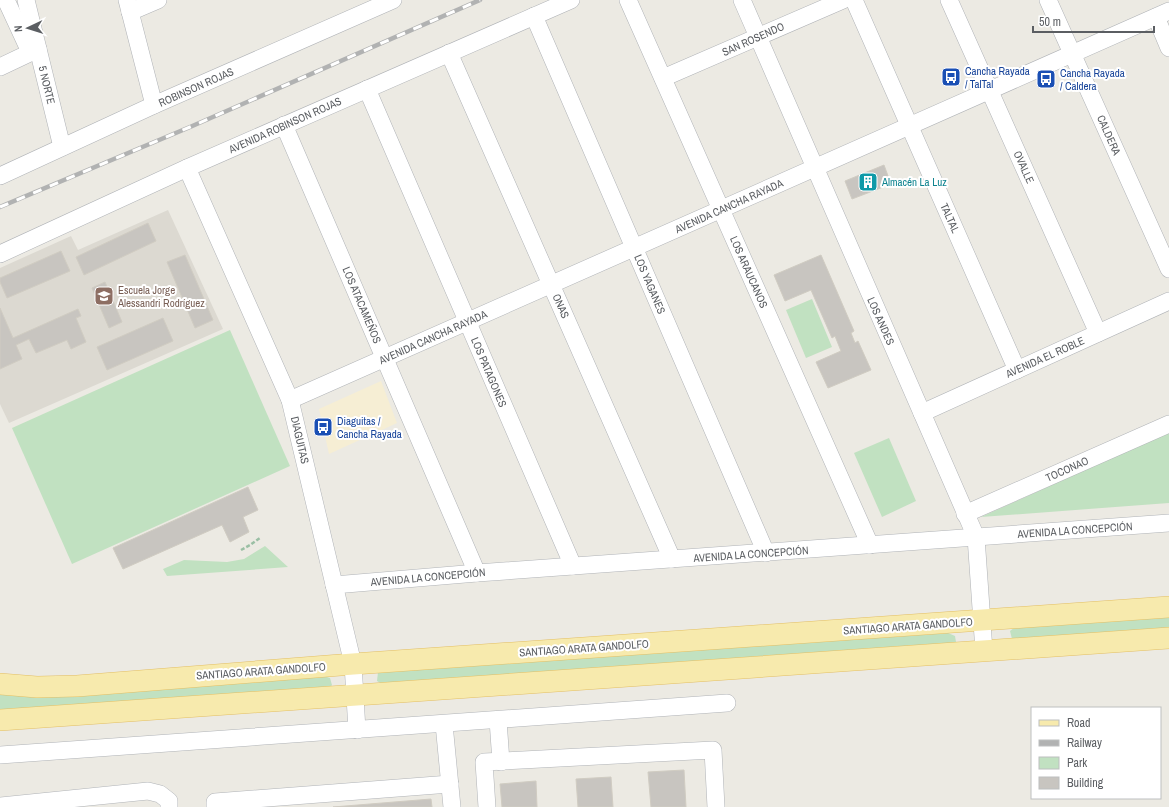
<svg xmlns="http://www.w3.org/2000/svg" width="1169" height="807" viewBox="0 0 1169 807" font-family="'Archivo Narrow',sans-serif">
  <rect width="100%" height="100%" fill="#eceae3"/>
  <path fill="#dcd9d1" d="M 168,210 L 223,329 L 9,423 L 0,404 L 0,268 L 71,236 L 78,250 Z"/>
  <g fill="#c1e1c1">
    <path d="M 812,299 L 832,347 L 806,358 L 786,310 Z"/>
    <path d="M 230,330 L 290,466 L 72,564 L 12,428 Z"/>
    <path d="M 1169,432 L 1169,503 L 981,517 Z"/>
    <path d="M 889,438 L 916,501 L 882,517 L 854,453 Z"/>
    <path d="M 265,546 L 288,567 L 167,576 L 163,569 L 184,560 L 227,562 L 244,559 Z"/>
    <path d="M 1169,614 L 1169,630 L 1012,639 L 1010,631 L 1015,627 Z"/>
    <path d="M 948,633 L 955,636 L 956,642 L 953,647 L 384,685 L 377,681 L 378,672 Z"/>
    <path d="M 324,676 L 330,678 L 332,685 L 329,689 L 0,713 L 0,692 Z"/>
  </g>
  <path fill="#f6eed4" d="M 381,381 L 397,423 L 329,454 L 319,409 Z"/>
  <g fill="#c8c5c0" stroke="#d0ccc2">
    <path d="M 884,165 L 891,184 L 852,199 L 845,181 Z"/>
    <path d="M 148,223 L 156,241 L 84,275 L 76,257 Z"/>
    <path d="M 61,251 L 70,271 L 7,298 L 0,282 L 0,278 Z"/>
    <path d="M 185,255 L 213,320 L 195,328 L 167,262 Z"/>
    <path d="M 821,255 L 854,331 L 851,333 L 855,343 L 858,341 L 871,370 L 828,388 L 816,362 L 841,351 L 835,336 L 832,338 L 811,290 L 785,301 L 774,275 Z"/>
    <path d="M 105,282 L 122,322 L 109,328 L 92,288 Z"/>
    <path d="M 0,308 L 13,338 L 78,309 L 81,316 L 76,318 L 86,342 L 71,349 L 67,340 L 36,353 L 29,339 L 16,345 L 22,359 L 0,369 Z"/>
    <path d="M 163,318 L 173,341 L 107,370 L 97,347 Z"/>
    <path d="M 248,487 L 258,510 L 243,517 L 249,532 L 230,542 L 222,525 L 123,569 L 113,548 Z"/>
    <path d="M 684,770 L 686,807 L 651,807 L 648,772 Z"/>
    <path d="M 611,777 L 613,807 L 578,807 L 576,779 Z"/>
    <path d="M 536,781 L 537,807 L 502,807 L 500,784 Z"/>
    <path d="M 431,799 L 432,807 L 333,807 Z"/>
  </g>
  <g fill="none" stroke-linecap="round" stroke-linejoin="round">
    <defs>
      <g id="minor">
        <path d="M 6,0 L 30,52"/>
        <path d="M 26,0 L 62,147"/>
        <path d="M 127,0 L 154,105"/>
        <path d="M 628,0 L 870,545"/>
        <path d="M 742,0 L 976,537 L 984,651"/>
        <path d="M 854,0 L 1017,370"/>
        <path d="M 949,0 L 1098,333"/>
        <path d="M 1048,0 L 1169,269"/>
        <path d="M 130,12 L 158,0"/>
        <path d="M 534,16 L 766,553"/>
        <path d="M 1156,17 L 1169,48"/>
        <path d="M 449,53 L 672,559"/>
        <path d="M 0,67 L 38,49"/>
        <path d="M 663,78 L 843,0"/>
        <path d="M 367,89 L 573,566"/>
        <path d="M 284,125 L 477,573"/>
        <path d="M 187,168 L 290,400 L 353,664 L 357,730"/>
        <path d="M 0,176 L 154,105 L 393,0"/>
        <path d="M 0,254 L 187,168 L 571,0"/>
        <path d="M 290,400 L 1169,11"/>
        <path d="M 922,413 L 1169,301"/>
        <path d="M 965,514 L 1169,424"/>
        <path d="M 334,585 L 477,573 L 1169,523"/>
        <path d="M 498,720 L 501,762"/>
        <path d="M 444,724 L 452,807"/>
        <path d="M 0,755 L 727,703"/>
        <path d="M 0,806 L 148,791 L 160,794 L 169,801 L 169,807"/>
        <path d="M 215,807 L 215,802 L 450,784"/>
        <path d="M 487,807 L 484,762 L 713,750 L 716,807"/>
      </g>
      <g id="major">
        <path d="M 0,684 L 37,687 L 77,686 L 353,664 L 1169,607"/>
        <path d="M 0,720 L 1169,638"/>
      </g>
    </defs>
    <use href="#minor" stroke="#b0b3b7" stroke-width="18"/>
    <use href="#major" stroke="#e3bf65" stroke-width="22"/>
    <path stroke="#9abfa4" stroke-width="2.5" stroke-dasharray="4 2" stroke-linecap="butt" d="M 241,550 L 250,545 L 260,538"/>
    <use href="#minor" stroke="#fff" stroke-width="17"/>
    <use href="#major" stroke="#f7eaad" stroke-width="21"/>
    <defs>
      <path id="rail" d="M 0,207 L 190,127 L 480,0"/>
    </defs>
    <use href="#rail" stroke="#b1b2b2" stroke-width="4.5"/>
    <use href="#rail" stroke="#fff" stroke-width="3" stroke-dasharray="9" stroke-linecap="butt"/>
  </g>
  <defs>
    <symbol id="bus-square" viewBox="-11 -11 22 22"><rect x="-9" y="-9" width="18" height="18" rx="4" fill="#1a4fb4" stroke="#fff"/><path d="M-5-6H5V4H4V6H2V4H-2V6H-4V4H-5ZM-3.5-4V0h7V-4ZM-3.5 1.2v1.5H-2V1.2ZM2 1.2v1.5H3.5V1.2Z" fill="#fff"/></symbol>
    <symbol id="building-square" viewBox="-11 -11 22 22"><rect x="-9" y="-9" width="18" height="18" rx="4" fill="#0f9aa8" stroke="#fff"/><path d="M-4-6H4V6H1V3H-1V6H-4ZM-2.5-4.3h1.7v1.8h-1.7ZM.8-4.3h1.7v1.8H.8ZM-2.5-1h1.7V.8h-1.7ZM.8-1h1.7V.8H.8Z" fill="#fff"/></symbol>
    <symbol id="school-square" viewBox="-11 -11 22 22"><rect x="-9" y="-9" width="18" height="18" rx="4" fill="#8d6e63" stroke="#fff"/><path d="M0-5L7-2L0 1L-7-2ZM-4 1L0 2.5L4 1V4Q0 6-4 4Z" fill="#fff"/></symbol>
  </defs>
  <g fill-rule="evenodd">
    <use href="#bus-square" x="940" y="66" width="22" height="22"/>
    <use href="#bus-square" x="1035" y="68" width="22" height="22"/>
    <use href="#building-square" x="857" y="171" width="22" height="22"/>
    <use href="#school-square" x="93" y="285" width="22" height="22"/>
    <use href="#bus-square" x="312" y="416" width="22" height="22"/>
  </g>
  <g text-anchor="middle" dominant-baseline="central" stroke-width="4" stroke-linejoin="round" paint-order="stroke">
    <g font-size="11" fill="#5b5e62" stroke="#fff">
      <text transform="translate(753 39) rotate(-24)">SAN ROSENDO</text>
      <text transform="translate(47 85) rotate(76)">5 NORTE</text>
      <text transform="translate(196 87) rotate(-24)">ROBINSON ROJAS</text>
      <text transform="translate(285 125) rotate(-24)">AVENIDA ROBINSON ROJAS</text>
      <text transform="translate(1109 135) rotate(66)">CALDERA</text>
      <text transform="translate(1024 167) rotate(66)">OVALLE</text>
      <text transform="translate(729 206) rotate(-24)">AVENIDA CANCHA RAYADA</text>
      <text transform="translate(950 218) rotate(66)">TALTAL</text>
      <text transform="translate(749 272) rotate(66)">LOS ARAUCANOS</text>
      <text transform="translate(650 284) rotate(67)">LOS YAGANES</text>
      <text transform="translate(362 305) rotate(67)">LOS ATACAMEÑOS</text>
      <text transform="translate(561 306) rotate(66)">ONAS</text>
      <text transform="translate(881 321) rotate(66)">LOS ANDES</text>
      <text transform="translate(433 337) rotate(-24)">AVENIDA CANCHA RAYADA</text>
      <text transform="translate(1045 357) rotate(-24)">AVENIDA EL ROBLE</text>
      <text transform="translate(489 372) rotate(67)">LOS PATAGONES</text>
      <text transform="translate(300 440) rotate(77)">DIAGUITAS</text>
      <text transform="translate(1067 469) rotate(-24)">TOCONAO</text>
      <text transform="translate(1075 530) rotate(-4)">AVENIDA LA CONCEPCIÓN</text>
      <text transform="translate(751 554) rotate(-4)">AVENIDA LA CONCEPCIÓN</text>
      <text transform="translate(428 577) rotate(-5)">AVENIDA LA CONCEPCIÓN</text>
      <text transform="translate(908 626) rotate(-4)">SANTIAGO ARATA GANDOLFO</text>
      <text transform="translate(584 648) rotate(-4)">SANTIAGO ARATA GANDOLFO</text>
      <text transform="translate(261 671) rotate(-4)">SANTIAGO ARATA GANDOLFO</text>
    </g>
    <g font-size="11" fill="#164399" stroke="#fff" text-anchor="start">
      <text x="965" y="71">Cancha Rayada<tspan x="965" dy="13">/ TalTal</tspan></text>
      <text x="1060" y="73">Cancha Rayada<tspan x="1060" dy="13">/ Caldera</tspan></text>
      <text x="337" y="421">Diaguitas /<tspan x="337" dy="13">Cancha Rayada</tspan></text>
    </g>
    <g font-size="11" fill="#0d838f" stroke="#fff" text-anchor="start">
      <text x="882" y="182">Almacén La Luz</text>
    </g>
    <g font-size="11" fill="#785e54" stroke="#fff" text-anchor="start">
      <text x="118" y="290">Escuela Jorge<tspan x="118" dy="13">Alessandri Rodríguez</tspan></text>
    </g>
  </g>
  <rect x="1031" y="707" width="130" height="92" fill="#ffffff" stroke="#bdbfc0"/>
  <rect x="1039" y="720" width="20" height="6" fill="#f7eaad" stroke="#bdbfc0"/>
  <text x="1067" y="727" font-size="12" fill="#5b5e62">Road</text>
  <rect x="1039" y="740" width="20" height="6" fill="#b1b2b2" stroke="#bdbfc0"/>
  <text x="1067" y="747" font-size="12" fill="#5b5e62">Railway</text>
  <rect x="1039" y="757" width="20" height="12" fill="#c1e1c1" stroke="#bdbfc0"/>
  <text x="1067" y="767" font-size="12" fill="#5b5e62">Park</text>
  <rect x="1039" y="777" width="20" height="12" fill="#c8c5c0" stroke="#bdbfc0"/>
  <text x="1067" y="787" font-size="12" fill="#5b5e62">Building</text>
  <g transform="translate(28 28) rotate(266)" stroke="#ffffff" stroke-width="3" paint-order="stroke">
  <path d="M0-3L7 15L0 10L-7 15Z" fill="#5b5e62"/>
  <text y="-6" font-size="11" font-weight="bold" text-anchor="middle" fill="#5b5e62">N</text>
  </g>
  <path d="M1033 26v6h121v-6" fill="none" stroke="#5b5e62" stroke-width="2"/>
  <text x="1039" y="26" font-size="12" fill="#5b5e62" stroke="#ffffff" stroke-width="3" paint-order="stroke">50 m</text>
</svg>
